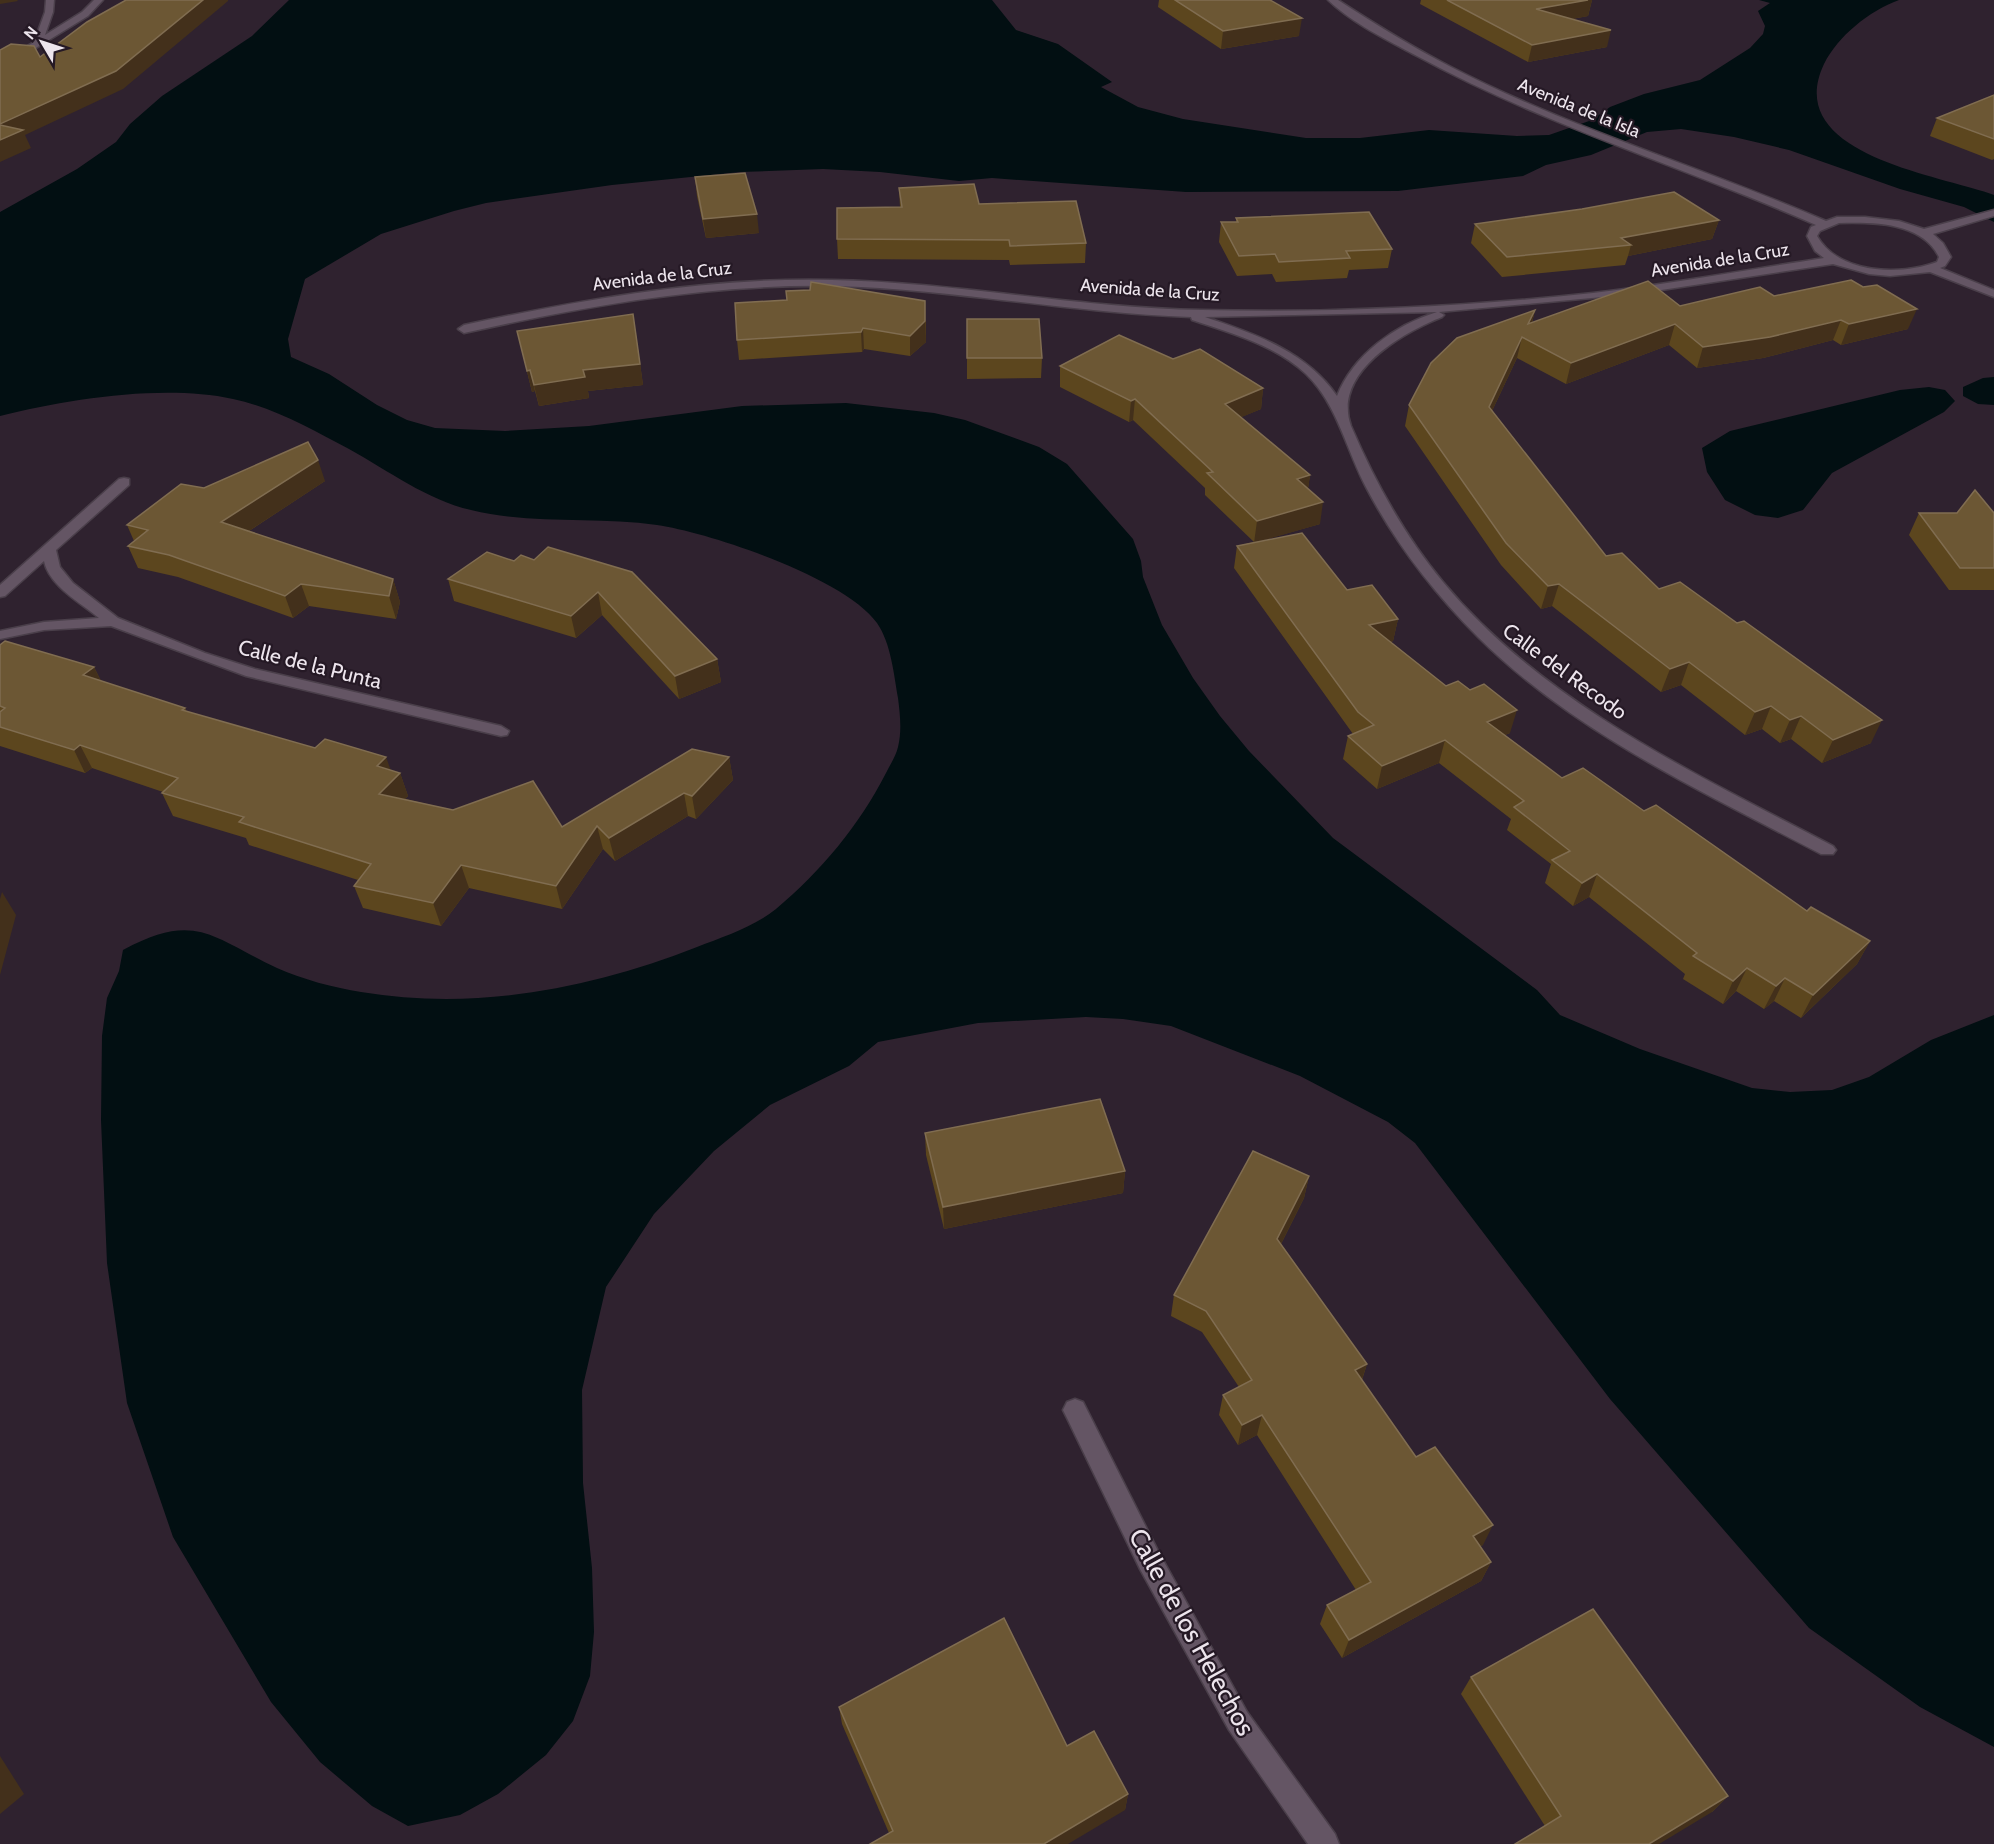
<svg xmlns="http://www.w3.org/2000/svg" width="1994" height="1844" viewBox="0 0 1994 1844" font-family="Cabin,sans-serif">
  <rect width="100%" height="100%" fill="#2f222f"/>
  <g fill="#020f12">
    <path d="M 289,0 L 992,0 L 1016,30 L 1058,44 L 1112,82 L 1101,87 L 1138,107 L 1183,119 L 1306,138 L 1360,138 L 1429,130 L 1517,136 L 1549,135 L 1592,120 L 1610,107 L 1644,94 L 1700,80 L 1750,48 L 1763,34 L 1765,26 L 1758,11 L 1770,3 L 1759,0 L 1899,0 C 1869,11 1838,36 1824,64 C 1781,155 1940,175 1994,195 L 1994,222 L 1964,207 L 1900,189 L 1789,150 L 1734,137 L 1681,129 L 1647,132 L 1591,155 L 1546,165 L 1523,176 L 1398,191 L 1186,192 L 992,178 L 959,181 L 880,172 L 823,169 L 740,172 L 612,185 L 486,203 L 454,211 L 381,234 L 305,279 L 288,339 L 291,357 L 329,374 L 377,405 L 407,420 L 435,428 L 505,431 L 589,426 L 742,406 L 846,403 L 934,413 L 965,420 L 1039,447 L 1067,464 L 1133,539 L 1141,561 L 1143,577 L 1162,625 L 1193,678 L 1220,716 L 1249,751 L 1333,838 L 1537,990 L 1560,1015 L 1640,1049 L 1752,1088 L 1790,1092 L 1832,1090 L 1869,1077 L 1931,1040 L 1994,1015 L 1994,1747 L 1920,1707 L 1809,1628 L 1610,1399 L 1415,1143 L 1388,1122 L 1300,1076 L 1171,1026 L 1123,1019 L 1086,1017 L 978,1023 L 878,1042 L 849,1066 L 770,1105 L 714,1151 L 654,1214 L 606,1287 L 582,1390 L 583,1483 L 592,1568 L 594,1632 L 590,1676 L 573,1721 L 546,1755 L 498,1794 L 460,1815 L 408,1826 L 372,1806 L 320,1762 L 271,1702 L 173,1537 L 127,1403 L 107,1263 L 101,1120 L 102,1036 L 107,998 L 119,971 L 123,950 C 196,911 211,937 277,968 C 301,979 335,988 361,992 C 476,1011 590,989 697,947 C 723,937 754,927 776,909 C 821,871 859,826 886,773 C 890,765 896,756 898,747 C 902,731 900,714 898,698 C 894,675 891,643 877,623 C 845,578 711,533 657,525 C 595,516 532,525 471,510 C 427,500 389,471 349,449 C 313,430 273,407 233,399 C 163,384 69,399 0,416 L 0,212 L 77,169 L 116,142 L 130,124 L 162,96 L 252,36 Z"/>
    <path d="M 1994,377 L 1994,405 L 1978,404 L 1963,396 L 1963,387 L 1983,378 Z"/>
    <path d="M 1929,387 L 1945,390 L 1955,401 L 1944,412 L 1832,473 L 1803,510 L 1778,518 L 1755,515 L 1725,500 L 1707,472 L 1702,448 L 1730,431 L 1900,390 Z"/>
  </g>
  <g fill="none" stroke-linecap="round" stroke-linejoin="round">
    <defs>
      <g id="minor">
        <path d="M 46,0 L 54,0 L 53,12 L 45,35 L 82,12 L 94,0 L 103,0 L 88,16 L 0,70 L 0,63 L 34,42 L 45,12 Z"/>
        <path d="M 1328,0 L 1338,0 C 1375,24 1412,47 1451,67 C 1571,129 1702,167 1826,221 L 1837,217 L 1865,217 L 1899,221 L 1924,229 L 1994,210 L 1994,216 L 1933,234 L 1943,243 L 1951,257 L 1945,266 L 1940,268 L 1994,290 L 1994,297 L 1930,272 L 1890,276 L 1869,274 L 1833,264 L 1635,294 L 1439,312 L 1444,315 L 1442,317 C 1402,333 1332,373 1351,426 C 1375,482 1404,535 1443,582 C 1544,704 1696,774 1833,846 L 1836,850 L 1833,854 L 1821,854 C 1703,792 1573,732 1478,637 C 1434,593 1396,544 1367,489 C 1346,450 1338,405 1306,374 C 1275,345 1231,333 1192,320 L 1191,317 C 1071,313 953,289 833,286 C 708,284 586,306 464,333 L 458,329 L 464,325 C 585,299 707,277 832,280 C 955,282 1078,308 1202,310 C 1332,313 1464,307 1593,293 C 1671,284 1747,270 1824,258 L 1815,251 L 1807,236 L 1811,227 L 1816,225 C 1684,167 1544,125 1417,56 C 1387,40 1352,23 1328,0 ZM 1839,223 C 1873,222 1922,222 1939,257 L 1937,262 C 1900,276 1839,274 1817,236 L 1820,231 ZM 1437,312 C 1395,325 1353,355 1337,396 C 1306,351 1255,334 1205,317 Z"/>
        <path d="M 124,478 L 129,479 L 129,485 L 56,550 L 60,567 L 73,583 L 118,618 L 205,653 L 255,669 L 501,726 L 509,731 L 507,735 L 501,736 L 246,676 L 111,626 L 44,630 L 0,639 L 0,631 L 44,622 L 99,618 C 81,603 49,586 44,561 L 5,596 L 0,597 L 0,585 L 119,479 Z"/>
        <path d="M 1075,1399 L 1083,1402 L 1158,1551 L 1247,1712 L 1335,1834 L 1339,1844 L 1308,1844 L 1229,1730 L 1140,1569 L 1067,1418 L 1063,1410 L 1067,1402 Z"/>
      </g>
    </defs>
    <use href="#minor" stroke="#4a3f4a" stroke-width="3"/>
    <use href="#minor" fill="#645564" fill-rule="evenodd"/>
  </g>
  <g fill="#5c461e">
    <path d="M 1159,0 L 1270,0 L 1299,36 L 1221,49 L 1158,7 Z"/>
    <path d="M 1421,0 L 1592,0 L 1588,16 L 1572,19 L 1607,47 L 1528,62 L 1420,4 Z"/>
    <path d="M 1994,95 L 1994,159 L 1992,160 L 1930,136 L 1937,118 Z"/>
    <path d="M 695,177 L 759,233 L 706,238 L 697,196 Z"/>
    <path d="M 899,188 L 979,204 L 1086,243 L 1085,263 L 1010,265 L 1009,260 L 838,259 L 837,239 L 900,207 Z"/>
    <path d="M 1236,218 L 1392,249 L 1388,268 L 1349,270 L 1347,278 L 1276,282 L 1272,274 L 1237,276 L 1219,242 L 1221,222 L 1236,222 Z"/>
    <path d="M 1719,220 L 1712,239 L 1628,256 L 1625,265 L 1502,277 L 1471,243 L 1475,224 Z"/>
    <path d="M 1774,296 L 1908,329 L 1841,345 L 1833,340 L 1763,358 L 1697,368 L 1669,345 L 1566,384 L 1517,358 L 1492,411 L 1606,556 L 1659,589 L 1871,743 L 1822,763 L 1791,739 L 1780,743 L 1762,729 L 1745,735 L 1681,685 L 1661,692 L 1552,606 L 1541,609 L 1501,565 L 1405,426 L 1409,405 L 1535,310 L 1532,323 Z"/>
    <path d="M 967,319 L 1042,358 L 1041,378 L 967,379 Z"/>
    <path d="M 926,321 L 926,342 L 910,356 L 864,349 L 862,352 L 739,360 L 737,340 Z"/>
    <path d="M 517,331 L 636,334 L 643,385 L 588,391 L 589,398 L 539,406 L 535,391 L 532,392 Z"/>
    <path d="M 1173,359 L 1263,388 L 1261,409 L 1241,417 L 1310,475 L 1308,488 L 1320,524 L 1256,542 L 1347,590 L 1398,619 L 1393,641 L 1391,642 L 1446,686 L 1510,733 L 1505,735 L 1562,778 L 1644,811 L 1807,911 L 1870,941 L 1857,964 L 1801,1018 L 1774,1001 L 1764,1009 L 1736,991 L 1723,1004 L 1683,979 L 1685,974 L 1589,897 L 1573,906 L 1545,883 L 1551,864 L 1507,830 L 1511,819 L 1439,763 L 1377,789 L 1343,759 L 1348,736 L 1353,734 L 1234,568 L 1237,546 L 1254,542 L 1205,495 L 1205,488 L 1133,420 L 1129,422 L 1060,387 L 1060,366 Z"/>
    <path d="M 325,481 L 249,531 L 393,579 L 400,602 L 396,619 L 309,606 L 293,618 L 178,577 L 138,568 L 128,546 L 134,541 L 127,525 L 204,488 Z"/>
    <path d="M 1919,513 L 1994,513 L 1994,590 L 1949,590 L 1909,535 Z"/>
    <path d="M 548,547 L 717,659 L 721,682 L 679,699 L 602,615 L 576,638 L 454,601 L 448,579 L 514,561 L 534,560 Z"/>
    <path d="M 0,645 L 94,667 L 101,681 L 185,708 L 187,712 L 400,773 L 408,796 L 405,799 L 453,810 L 562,827 L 729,757 L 733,780 L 696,819 L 688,816 L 615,861 L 603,849 L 562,909 L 469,888 L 441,926 L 363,908 L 354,886 L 358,880 L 249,845 L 246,838 L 173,816 L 162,793 L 163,792 L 92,768 L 85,773 L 0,746 Z"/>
    <path d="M 925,1133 L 1125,1171 L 1123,1193 L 944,1229 L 926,1155 Z"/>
    <path d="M 1309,1176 L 1304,1198 L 1281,1244 L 1367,1364 L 1362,1380 L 1416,1457 L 1483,1545 L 1480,1546 L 1491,1562 L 1481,1581 L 1342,1658 L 1320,1624 L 1327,1605 L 1356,1590 L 1257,1435 L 1238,1445 L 1219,1415 L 1223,1395 L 1239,1387 L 1202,1332 L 1171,1316 L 1174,1295 Z"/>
    <path d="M 1471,1677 L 1728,1796 L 1712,1812 L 1545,1826 L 1461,1694 Z"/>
    <path d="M 839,1707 L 1067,1746 L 1128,1794 L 1125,1810 L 889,1833 L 842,1724 Z"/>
  </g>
  <g fill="#43301b">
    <path d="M 0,0 L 17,0 L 18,1 L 0,4 Z"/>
    <path d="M 203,0 L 228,0 L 228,1 L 123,89 L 25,135 L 31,148 L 0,162 L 0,124 Z"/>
    <path d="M 1588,0 L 1592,0 L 1588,16 L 1533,26 L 1536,9 Z"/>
    <path d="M 1302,18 L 1299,36 L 1221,49 L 1223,31 Z"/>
    <path d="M 1611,30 L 1607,47 L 1528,62 L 1532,45 Z"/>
    <path d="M 757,214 L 759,233 L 706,238 L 703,219 Z"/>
    <path d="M 1719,220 L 1712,239 L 1628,256 L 1631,245 L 1621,238 Z"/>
    <path d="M 925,301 L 926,342 L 910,356 L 910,336 Z"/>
    <path d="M 1917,309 L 1908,329 L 1841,345 L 1849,324 Z"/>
    <path d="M 1535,310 L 1530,331 L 1528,324 Z"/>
    <path d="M 633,314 L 643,385 L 588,391 L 589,398 L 539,406 L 534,385 L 583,370 Z"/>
    <path d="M 1841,320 L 1833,340 L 1763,358 L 1697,368 L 1703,347 Z"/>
    <path d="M 1675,324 L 1669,345 L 1566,384 L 1571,363 Z"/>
    <path d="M 863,328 L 864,349 L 862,352 L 861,332 Z"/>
    <path d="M 1522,337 L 1517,358 L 1484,428 L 1489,407 Z"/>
    <path d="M 530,370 L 535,391 L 532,392 L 527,371 Z"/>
    <path d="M 1263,388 L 1261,409 L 1223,425 L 1225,404 Z"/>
    <path d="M 1135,399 L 1133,420 L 1129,422 L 1131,401 Z"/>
    <path d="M 318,460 L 325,481 L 229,544 L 221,522 Z"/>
    <path d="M 1310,475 L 1307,497 L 1297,479 Z"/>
    <path d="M 1323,502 L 1320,524 L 1254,543 L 1257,521 Z"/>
    <path d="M 393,579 L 400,602 L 396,619 L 389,596 Z"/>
    <path d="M 301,584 L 309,606 L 293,618 L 285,596 Z"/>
    <path d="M 1559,584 L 1552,606 L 1541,609 L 1548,586 Z"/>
    <path d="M 598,592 L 602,615 L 576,638 L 571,616 Z"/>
    <path d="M 1398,619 L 1393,641 L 1365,647 L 1369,625 Z"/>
    <path d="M 717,659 L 721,682 L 679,699 L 675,676 Z"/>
    <path d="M 1689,662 L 1681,685 L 1661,692 L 1670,669 Z"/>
    <path d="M 94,667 L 105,689 L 83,675 Z"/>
    <path d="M 1771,706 L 1762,729 L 1745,735 L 1755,712 Z"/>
    <path d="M 1517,710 L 1510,733 L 1481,745 L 1487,722 Z"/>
    <path d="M 1801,716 L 1791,739 L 1780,743 L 1790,720 Z"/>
    <path d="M 1882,720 L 1871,743 L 1822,763 L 1833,740 Z"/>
    <path d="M 1445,740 L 1439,763 L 1377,789 L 1382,766 Z"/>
    <path d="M 80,745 L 92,768 L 85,773 L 74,750 Z"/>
    <path d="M 386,757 L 394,779 L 400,773 L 408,796 L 388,817 L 379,794 L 377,766 Z"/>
    <path d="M 729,757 L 733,780 L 696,819 L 692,796 Z"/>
    <path d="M 684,793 L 688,816 L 615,861 L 609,838 Z"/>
    <path d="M 597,826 L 603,849 L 562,909 L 556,886 Z"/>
    <path d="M 461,865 L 469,888 L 441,926 L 433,903 Z"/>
    <path d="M 1597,874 L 1589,897 L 1573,906 L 1582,883 Z"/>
    <path d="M 2,892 L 16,915 L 0,975 L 0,899 Z"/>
    <path d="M 1870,941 L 1857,964 L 1801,1018 L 1813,995 Z"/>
    <path d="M 1747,968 L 1736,991 L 1723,1004 L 1733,981 Z"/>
    <path d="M 1785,978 L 1774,1001 L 1764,1009 L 1776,986 Z"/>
    <path d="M 1125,1171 L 1123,1193 L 944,1229 L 943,1207 Z"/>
    <path d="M 1309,1176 L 1304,1198 L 1273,1260 L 1277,1239 Z"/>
    <path d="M 1367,1364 L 1360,1385 L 1355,1370 Z"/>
    <path d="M 1262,1415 L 1257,1435 L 1238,1445 L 1242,1425 Z"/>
    <path d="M 1493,1525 L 1483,1545 L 1463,1555 L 1473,1536 Z"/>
    <path d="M 1491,1562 L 1481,1581 L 1342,1658 L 1349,1640 Z"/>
    <path d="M 0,1756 L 24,1794 L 0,1814 Z"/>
    <path d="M 1128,1794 L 1125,1810 L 1068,1844 L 1044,1844 Z"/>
    <path d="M 1728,1796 L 1712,1812 L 1659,1844 L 1649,1844 Z"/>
  </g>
  <g fill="#6c5734" stroke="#806d51" stroke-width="1.5">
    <path d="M 126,0 L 203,0 L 116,71 L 0,124 L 0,50 L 11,44 L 34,46 L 40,57 L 87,22 Z"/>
    <path d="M 1175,0 L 1270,0 L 1302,18 L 1223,31 Z"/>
    <path d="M 1447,0 L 1588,0 L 1536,9 L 1611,30 L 1532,45 Z"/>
    <path d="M 1994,95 L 1994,139 L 1937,118 Z"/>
    <path d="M 0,125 L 23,130 L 0,140 Z"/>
    <path d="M 745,173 L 757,214 L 703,219 L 695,177 Z"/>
    <path d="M 974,184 L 979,204 L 1076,201 L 1086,243 L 1010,246 L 1009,240 L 837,239 L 837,208 L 902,207 L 899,188 Z"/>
    <path d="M 1674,192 L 1719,220 L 1621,238 L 1631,245 L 1507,257 L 1475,224 L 1582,209 Z"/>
    <path d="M 1369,212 L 1392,249 L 1346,251 L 1350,258 L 1279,262 L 1275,254 L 1239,256 L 1221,222 L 1238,222 L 1236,218 Z"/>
    <path d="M 1851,280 L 1863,287 L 1877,285 L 1917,309 L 1849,324 L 1841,320 L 1770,337 L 1703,347 L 1675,324 L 1571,363 L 1522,337 L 1489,407 L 1606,556 L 1622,553 L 1659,589 L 1680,582 L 1737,623 L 1744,621 L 1882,720 L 1833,740 L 1801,716 L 1790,720 L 1771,706 L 1755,712 L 1689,662 L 1670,669 L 1559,584 L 1548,586 L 1506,543 L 1409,405 L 1431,363 L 1457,338 L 1535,310 L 1528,324 L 1648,281 L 1680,306 L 1760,287 L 1774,296 Z"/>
    <path d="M 811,282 L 925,301 L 925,321 L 910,336 L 863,328 L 861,332 L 737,340 L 735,303 L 787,300 L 786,291 L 810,290 Z"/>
    <path d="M 633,314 L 640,364 L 583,370 L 585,377 L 534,385 L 530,370 L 527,371 L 517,331 Z"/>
    <path d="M 967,319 L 1039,319 L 1042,358 L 967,358 Z"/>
    <path d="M 1119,335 L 1173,359 L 1200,349 L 1263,388 L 1225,404 L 1310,475 L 1297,479 L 1323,502 L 1257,521 L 1207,473 L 1213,472 L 1135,399 L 1131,401 L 1060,366 Z"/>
    <path d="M 308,442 L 318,460 L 221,522 L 393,579 L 389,596 L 301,584 L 285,596 L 169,555 L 128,546 L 148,530 L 127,525 L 181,484 L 204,488 Z"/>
    <path d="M 1975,490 L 1994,513 L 1994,568 L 1960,568 L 1919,513 L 1957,513 Z"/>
    <path d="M 1302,533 L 1347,590 L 1372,585 L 1398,619 L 1369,625 L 1446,686 L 1458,681 L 1470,690 L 1484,684 L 1517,710 L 1487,722 L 1562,778 L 1583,768 L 1644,811 L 1656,805 L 1807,911 L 1811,907 L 1870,941 L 1813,995 L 1785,978 L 1776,986 L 1747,968 L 1733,981 L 1693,956 L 1697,953 L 1597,874 L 1582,883 L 1552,860 L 1570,851 L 1514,807 L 1524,801 L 1445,740 L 1382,766 L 1348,736 L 1374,725 L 1358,712 L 1237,546 Z"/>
    <path d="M 548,547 L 632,572 L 717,659 L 675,676 L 598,592 L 571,616 L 448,579 L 487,552 L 514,561 L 521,555 L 534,560 Z"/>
    <path d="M 5,641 L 94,667 L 83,675 L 185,708 L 182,710 L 315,748 L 325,739 L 386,757 L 377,766 L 400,773 L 379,794 L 453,810 L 533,781 L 562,827 L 692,749 L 729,757 L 692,796 L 684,793 L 609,838 L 597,826 L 556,886 L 461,865 L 433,903 L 354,886 L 371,864 L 239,822 L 244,817 L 162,793 L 178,778 L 80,745 L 74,750 L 0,727 L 0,712 L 5,708 L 0,706 L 0,645 Z"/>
    <path d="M 1100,1099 L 1125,1171 L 943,1207 L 925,1133 Z"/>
    <path d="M 1253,1151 L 1309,1176 L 1277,1239 L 1367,1364 L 1355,1370 L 1416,1457 L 1435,1447 L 1493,1525 L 1473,1536 L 1491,1562 L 1349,1640 L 1327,1605 L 1371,1582 L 1262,1415 L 1242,1425 L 1223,1395 L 1252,1380 L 1206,1311 L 1174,1295 Z"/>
    <path d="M 1593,1609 L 1728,1796 L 1649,1844 L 1515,1844 L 1561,1816 L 1471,1677 Z"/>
    <path d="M 1004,1618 L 1067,1746 L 1094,1731 L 1128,1794 L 1044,1844 L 870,1844 L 893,1831 L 839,1707 Z"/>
  </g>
  <g text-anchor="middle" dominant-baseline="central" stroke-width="4.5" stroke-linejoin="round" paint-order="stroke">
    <g font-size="18" fill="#ede5ed" stroke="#251925">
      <text transform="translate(1579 108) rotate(22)">Avenida de la Isla</text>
      <text transform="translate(1720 260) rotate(-9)">Avenida de la Cruz</text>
      <text transform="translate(662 276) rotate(-7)">Avenida de la Cruz</text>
      <text transform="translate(1150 290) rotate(4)">Avenida de la Cruz</text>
    </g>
    <g font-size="21" fill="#ede5ed" stroke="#251925">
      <text transform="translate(310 664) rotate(14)">Calle de la Punta</text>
      <text transform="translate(1565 671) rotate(36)">Calle del Recodo</text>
    </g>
    <g font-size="26" fill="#ede5ed" stroke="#251925">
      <text transform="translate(1192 1632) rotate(61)">Calle de los Helechos</text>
    </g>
  </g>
  <g transform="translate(42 42) rotate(309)" stroke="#251925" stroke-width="4.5" paint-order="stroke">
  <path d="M0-4.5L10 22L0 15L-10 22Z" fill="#ede5ed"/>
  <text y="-9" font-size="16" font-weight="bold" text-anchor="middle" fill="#ede5ed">N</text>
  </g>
</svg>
